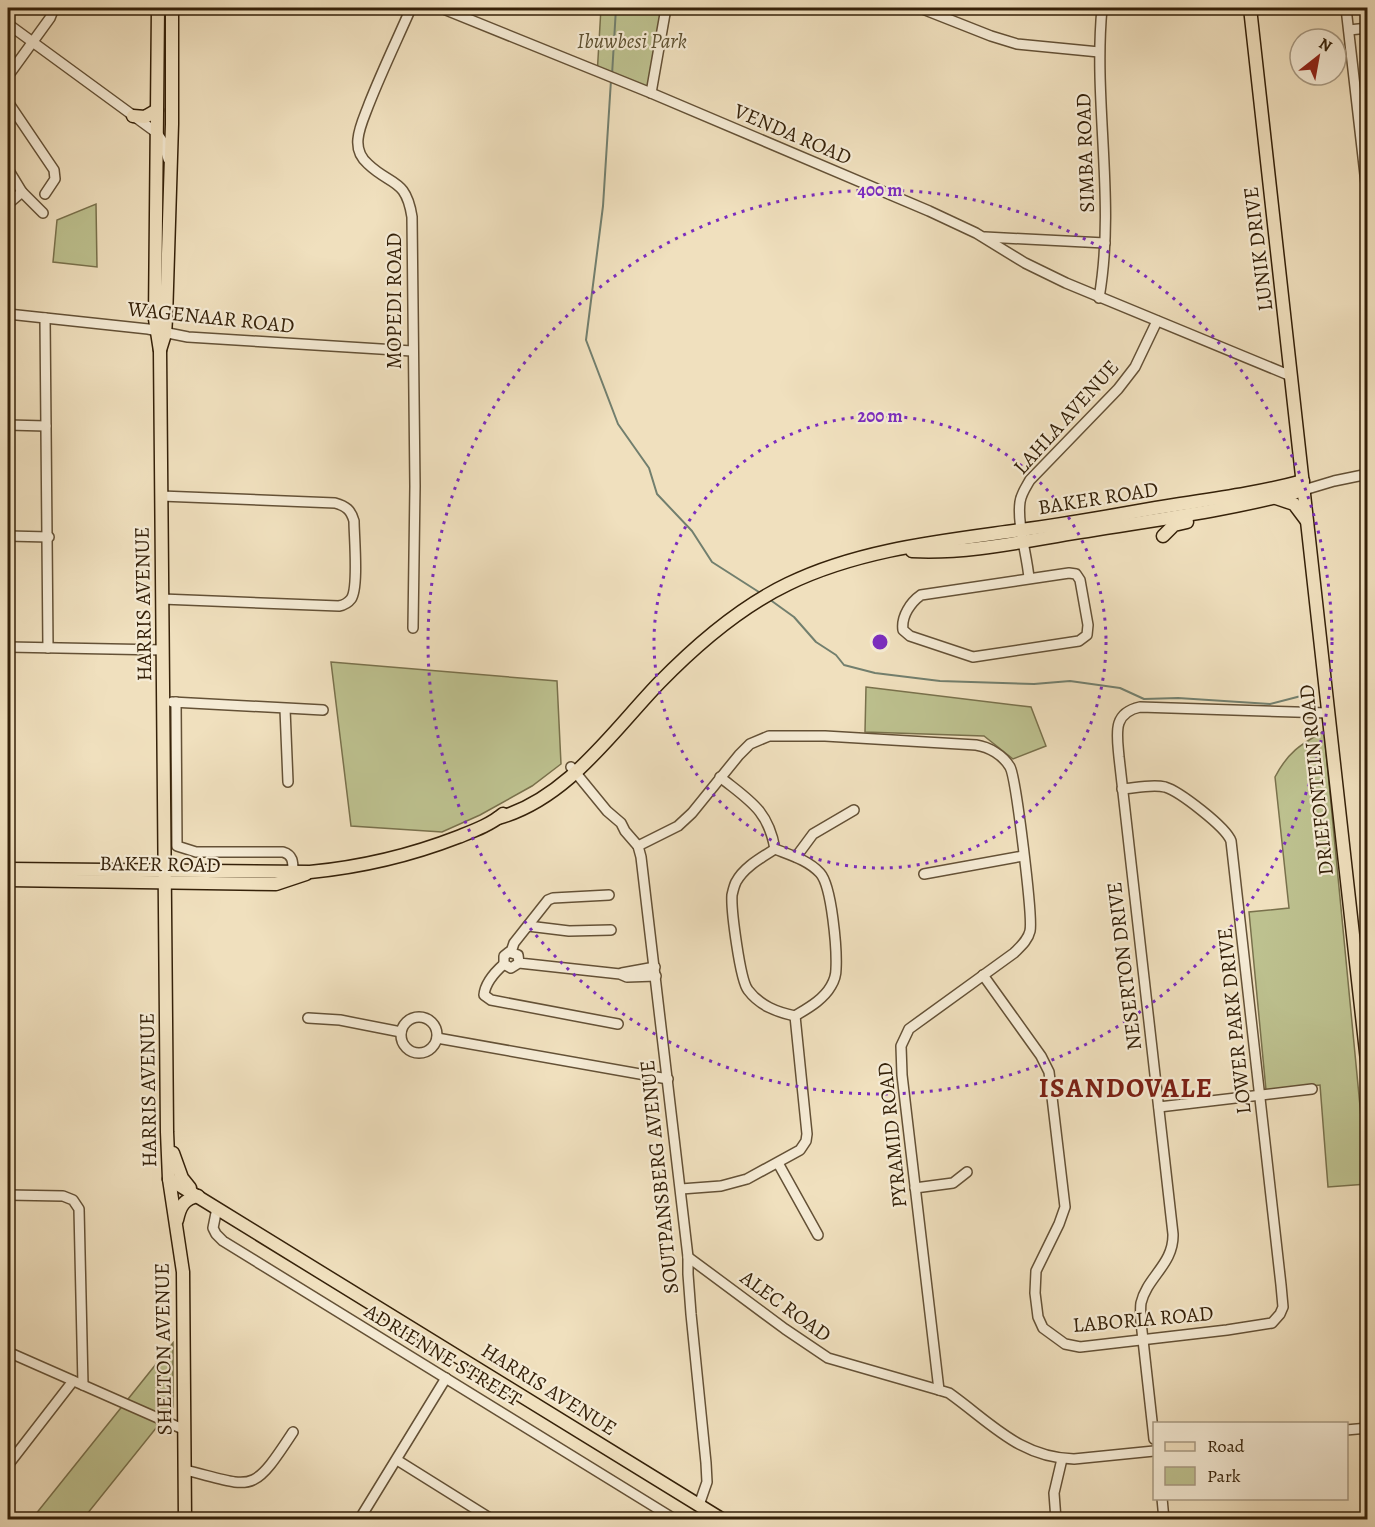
<svg xmlns="http://www.w3.org/2000/svg" width="1375" height="1527" viewBox="0 0 1375 1527" font-family="Alegreya,serif">
  <rect width="100%" height="100%" fill="#f0e0be"/>
  <filter id="stains"><feTurbulence type="fractalNoise" baseFrequency=".00333" numOctaves="4"/><feColorMatrix values="0 0 0 0 .2 0 0 0 0 .09 0 0 0 0 .02 0 0 0 .5 -.17"/></filter>
  <radialGradient id="worn" r=".72"><stop offset=".6" stop-color="#630" stop-opacity="0"/><stop offset="1" stop-color="#630" stop-opacity=".3"/></radialGradient>
  <g fill="#bdc18f" stroke="#79714c" stroke-width="1.5">
    <path d="M 601,8 L 671,8 L 654,99 L 597,76 Z"/>
    <path d="M 96,204 L 97,267 L 53,262 L 57,220 Z"/>
    <path d="M 331,662 L 557,681 L 561,764 L 532,786 L 480,815 L 442,832 L 351,826 Z"/>
    <path d="M 866,687 L 1031,707 L 1046,746 L 1013,759 L 984,736 L 865,732 Z"/>
    <path d="M 1324,731 L 1367,1179 L 1367,1184 L 1328,1187 L 1320,1085 L 1266,1090 L 1249,912 L 1289,908 L 1275,777 C 1288,752 1300,745 1324,731 Z"/>
    <path d="M 173,1343 L 173,1407 L 83,1519 L 31,1520 Z"/>
  </g>
  <g fill="none" stroke-linecap="round" stroke-linejoin="round">
    <g stroke="#727f6e" stroke-width="2">
      <path d="M 612,75 L 616,8"/>
      <path d="M 611,80 L 603,206 L 586,340 L 618,424 L 649,468 L 657,494 L 692,531 L 712,562 L 762,594"/>
      <path d="M 769,599 L 794,617 L 816,642 L 836,655 L 844,665 L 875,673 L 940,681 L 1034,684 L 1070,681 L 1120,688 L 1144,699 L 1178,698 L 1270,704 L 1301,696"/>
    </g>
    <defs>
      <g id="minor">
        <path d="M 411,8 C 397,40 382,71 369,104 C 365,115 359,127 358,139 C 357,149 361,158 368,164 C 391,186 406,178 412,217 L 415,486 L 413,628"/>
        <path d="M 441,8 L 651,93 L 929,211 L 976,233 L 1025,263 L 1066,283 L 1291,376"/>
        <path d="M 920,8 L 991,36 L 1017,44 L 1099,52"/>
        <path d="M 1346,8 L 1368,201"/>
        <path d="M 8,24 L 157,133 L 163,142 L 168,159"/>
        <path d="M 1349,30 L 1368,28"/>
        <path d="M 8,76 L 50,18 L 54,8"/>
        <path d="M 651,93 L 666,8"/>
        <path d="M 8,102 L 54,170 L 55,179 L 45,194"/>
        <path d="M 8,169 L 22,192 L 43,213"/>
        <path d="M 8,204 L 22,192"/>
        <path d="M 985,237 L 1105,243"/>
        <path d="M 1099,298 C 1116,201 1093,104 1102,8"/>
        <path d="M 8,314 L 148,329 L 188,337 L 412,351"/>
        <path d="M 45,318 L 48,648"/>
        <path d="M 8,425 L 46,426"/>
        <path d="M 1304,490 L 1334,481 L 1368,474"/>
        <path d="M 161,496 L 335,503 C 346,506 351,510 354,521 C 354,536 359,588 351,599 C 348,603 344,605 339,606 L 162,599"/>
        <path d="M 8,536 L 49,537"/>
        <path d="M 1069,573 L 1076,574 L 1080,580 L 1088,625 L 1087,635 L 1079,641 L 973,657 L 910,636 L 903,630 C 901,616 911,602 921,595 Z"/>
        <path d="M 1029,578 C 1027,555 1017,524 1020,502 C 1021,494 1026,487 1030,480 L 1118,389 L 1135,367 L 1157,321"/>
        <path d="M 8,647 L 163,650"/>
        <path d="M 172,702 L 323,710"/>
        <path d="M 176,702 L 177,846 L 196,852 L 283,852 C 293,855 293,862 293,871"/>
        <path d="M 285,709 L 288,782"/>
        <path d="M 571,767 L 607,811 L 621,823 L 625,831 L 638,846 L 641,857 L 688,1257 L 688,1274 L 691,1314 L 706,1463 L 707,1482 L 699,1505"/>
        <path d="M 720,777 C 750,801 768,810 775,849"/>
        <path d="M 638,846 L 678,826 L 692,813 L 739,755 L 750,744 L 769,736 L 825,736 L 976,745 C 989,747 1003,755 1010,767 C 1016,778 1033,917 1030,931 C 1028,940 1021,946 1014,953 L 909,1029 L 901,1046 L 902,1075 L 939,1390 L 949,1393 C 990,1422 1020,1458 1074,1459 L 1154,1451"/>
        <path d="M 775,849 C 761,858 744,867 736,882 C 734,886 733,891 732,895 C 731,910 740,980 748,990 C 760,1006 777,1012 795,1016"/>
        <path d="M 775,849 C 790,855 808,860 820,873 C 832,886 837,950 836,969 C 836,975 834,981 831,986 C 823,1000 808,1008 795,1016"/>
        <path d="M 796,857 L 813,834 L 854,810"/>
        <path d="M 924,874 L 1023,856"/>
        <path d="M 528,926 L 569,931 L 611,930"/>
        <path d="M 511,952 L 514,943 L 548,900 L 553,898 L 609,895"/>
        <path d="M 519,963 L 518,955 L 509,952 L 504,956 L 504,964 L 511,968 L 519,963 L 620,974 L 627,977 L 656,976"/>
        <path d="M 504,964 C 495,972 485,984 484,995 L 491,1000 L 618,1024"/>
        <path d="M 622,973 L 655,967"/>
        <path d="M 983,975 L 1041,1056 L 1049,1072 L 1065,1207 L 1059,1224 L 1036,1271 L 1035,1293 L 1038,1317 L 1043,1328 L 1065,1344 L 1080,1347 L 1227,1330 L 1272,1323 L 1280,1314 L 1283,1307 L 1281,1285 L 1231,841 C 1226,827 1179,791 1165,787 C 1152,784 1135,788 1122,789"/>
        <circle cx="419" cy="1035" r="18"/>
        <path d="M 308,1018 L 340,1020 L 401,1032"/>
        <path d="M 437,1038 L 668,1079"/>
        <path d="M 1159,1107 L 1312,1089"/>
        <path d="M 778,1163 L 818,1235"/>
        <path d="M 915,1188 L 953,1183 L 967,1172"/>
        <path d="M 681,1189 L 721,1186 L 747,1179 L 800,1150 L 806,1141 L 807,1134 L 795,1016"/>
        <path d="M 8,1195 L 63,1196 L 73,1200 L 79,1209 L 83,1385"/>
        <path d="M 217,1208 L 213,1228 L 216,1234 L 223,1241 L 676,1520"/>
        <path d="M 688,1257 L 785,1329 L 828,1358 L 939,1390"/>
        <path d="M 8,1352 L 185,1430"/>
        <path d="M 1346,1430 L 1368,1428"/>
        <path d="M 1154,1439 L 1141,1322 C 1141,1315 1140,1309 1141,1303 C 1147,1277 1174,1264 1173,1234 L 1119,757 C 1117,734 1112,713 1140,707 L 1328,713"/>
        <path d="M 397,1460 L 493,1520"/>
        <path d="M 8,1465 L 73,1381"/>
        <path d="M 185,1470 C 254,1487 251,1496 293,1432"/>
        <path d="M 1162,1498 L 1164,1520"/>
        <path d="M 359,1520 L 446,1378"/>
        <path d="M 1056,1520 L 1054,1493 L 1062,1459"/>
      </g>
      <g id="major">
        <path d="M 158,8 L 155,319 L 160,351 L 167,1132 L 169,1179 L 183,1272 L 185,1520"/>
        <path d="M 1250,8 L 1368,1070"/>
        <path d="M 133,116 L 145,117 L 157,110"/>
        <path d="M 160,350 L 165,334 L 166,319 L 172,124 L 172,8"/>
        <path d="M 1276,498 L 1294,504 L 1306,520"/>
        <path d="M 1163,536 L 1174,525 L 1187,522"/>
        <path d="M 912,551 C 969,554 1024,541 1080,532 C 1155,520 1231,510 1304,490"/>
        <path d="M 498,818 C 567,799 612,732 659,683 C 696,645 740,607 788,584 C 860,549 943,541 1021,530 C 1066,524 1111,516 1156,508 C 1205,500 1255,494 1303,481"/>
        <path d="M 8,869 L 310,872 C 362,867 409,856 458,837 C 473,831 490,825 503,814"/>
        <path d="M 8,880 L 276,884 L 306,874"/>
        <path d="M 173,1153 L 182,1178 L 190,1188"/>
        <path d="M 169,1179 L 723,1520"/>
        <path d="M 177,1220 C 180,1206 184,1199 198,1196"/>
      </g>
    </defs>
    <use href="#minor" stroke="#645136" stroke-width="12"/>
    <use href="#major" stroke="#352109" stroke-width="15"/>
    <use href="#minor" stroke="#f5ebd5" stroke-width="9"/>
    <use href="#major" stroke="#f0e0be" stroke-width="12"/>
  </g>
  <g fill="none" stroke="#7b2cbf" stroke-width="3" stroke-dasharray="3 6">
    <circle cx="880" cy="642" r="226"/>
    <circle cx="880" cy="642" r="452"/>
  </g>
  <g text-anchor="middle" dominant-baseline="central" stroke-width="4.5" stroke-linejoin="round" paint-order="stroke">
    <g font-size="21" font-style="italic" fill="#5e5131" stroke="#f5ebd5">
      <text x="632" y="41">Ibuwbesi Park</text>
    </g>
    <g font-size="21" fill="#352109" stroke="#f5ebd5">
      <text transform="translate(793 134) rotate(23)">VENDA ROAD</text>
      <text transform="translate(1085 153) rotate(-92)">SIMBA ROAD</text>
      <text transform="translate(1258 249) rotate(-97)">LUNIK DRIVE</text>
      <text transform="translate(394 301) rotate(-90)">MOPEDI ROAD</text>
      <text transform="translate(211 317) rotate(6)">WAGENAAR ROAD</text>
      <text transform="translate(1066 417) rotate(-48)">LAHLA AVENUE</text>
      <text transform="translate(1098 498) rotate(-9)">BAKER ROAD</text>
      <text transform="translate(143 604) rotate(-91)">HARRIS AVENUE</text>
      <text transform="translate(1316 780) rotate(-96)">DRIEFONTEIN ROAD</text>
      <text transform="translate(160 864) rotate(1)">BAKER ROAD</text>
      <text transform="translate(1124 966) rotate(-97)">NESERTON DRIVE</text>
      <text transform="translate(1234 1021) rotate(-96)">LOWER PARK DRIVE</text>
      <text transform="translate(148 1090) rotate(-91)">HARRIS AVENUE</text>
      <text transform="translate(892 1135) rotate(-96)">PYRAMID ROAD</text>
      <text transform="translate(659 1177) rotate(-96)">SOUTPANSBERG AVENUE</text>
      <text transform="translate(786 1306) rotate(36)">ALEC ROAD</text>
      <text transform="translate(1143 1319) rotate(-5)">LABORIA ROAD</text>
      <text transform="translate(163 1349) rotate(-91)">SHELTON AVENUE</text>
      <text transform="translate(443 1355) rotate(31)">ADRIENNE STREET</text>
      <text transform="translate(549 1389) rotate(32)">HARRIS AVENUE</text>
    </g>
    <g font-size="27" font-weight="bold" letter-spacing="1.5" fill="#7a1f14" stroke="#f5ebd5">
      <text x="1126" y="1088">ISANDOVALE</text>
    </g>
  </g>
  <circle cx="880" cy="642" r="9" fill="#7b2cbf" stroke="#f5ebd5" stroke-width="3"/>
  <g font-size="18" text-anchor="middle" font-weight="bold" fill="#7b2cbf" stroke="#f5ebd5" stroke-width="4.5" stroke-linejoin="round" paint-order="stroke">
    <text x="880" y="196">400 m</text>
    <text x="880" y="422">200 m</text>
  </g>
  <rect width="1375" height="1527" fill="none" stroke="#f0e0be" stroke-width="30"/>
  <rect x="9" y="9" width="1357" height="1509" fill="none" stroke="#352109" stroke-width="3"/>
  <rect x="15" y="15" width="1345" height="1497" fill="none" stroke="#352109" stroke-width="1.5"/>
  <rect x="1153" y="1422" width="195" height="78" fill="#f5ebd5" stroke="#a89a83" stroke-width="1.5"/>
  <rect x="1165" y="1442" width="30" height="9" fill="#f0e0be" stroke="#a89a83" stroke-width="1.5"/>
  <text x="1207" y="1452" font-size="18" fill="#352109">Road</text>
  <rect x="1165" y="1467" width="30" height="18" fill="#bdc18f" stroke="#a89a83" stroke-width="1.5"/>
  <text x="1207" y="1482" font-size="18" fill="#352109">Park</text>
  <g transform="translate(1318 57) rotate(31)"><circle r="28" fill="#f5ebd5" stroke="#a89a83" stroke-width="1.5"/>
  <path d="M0-4.5L10 22L0 15L-10 22Z" fill="#8f2418"/>
  <text y="-9" font-size="16" font-weight="bold" text-anchor="middle" fill="#352109">N</text>
  </g>
  <rect width="100%" height="100%" filter="url(#stains)"/>
  <rect width="100%" height="100%" fill="url(#worn)"/>
</svg>
